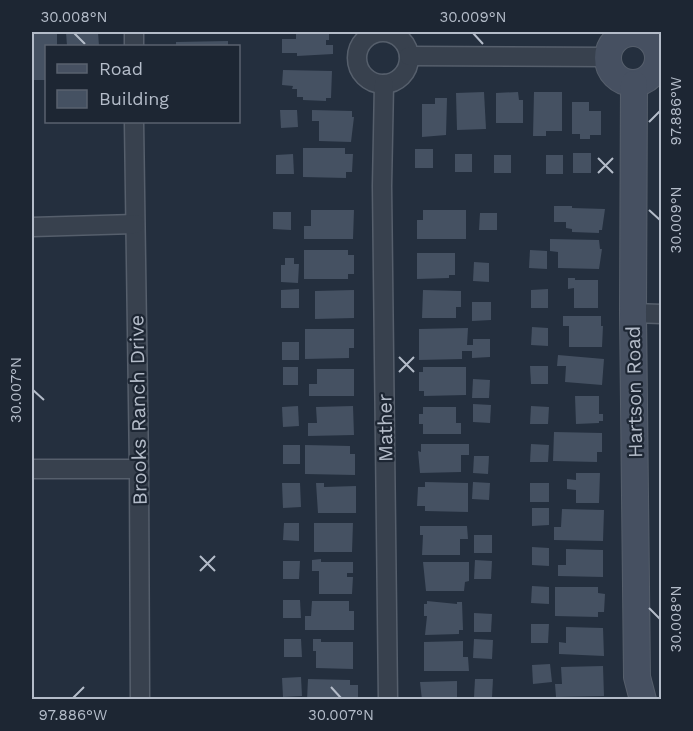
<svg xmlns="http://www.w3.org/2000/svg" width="693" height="731" viewBox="0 0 693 731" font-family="'Work Sans',sans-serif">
  <rect width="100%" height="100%" fill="#242f3e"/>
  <g fill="#455162">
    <path d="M 32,32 L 57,32 L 57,46 L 46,46 L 46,80 L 32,80 Z"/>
    <path d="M 66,32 L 98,32 L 99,46 L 67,46 Z"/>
    <path d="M 296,32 L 329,32 L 329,40 L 326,40 L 326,45 L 333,45 L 333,54 L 297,56 L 297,53 L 282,53 L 282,39 L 296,39 Z"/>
    <path d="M 228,41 L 228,46 L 176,46 L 176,42 Z"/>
    <path d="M 283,70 L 332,71 L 331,98 L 326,98 L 326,101 L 303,100 L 303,97 L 297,97 L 297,89 L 292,89 L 293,86 L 282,85 Z"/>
    <path d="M 484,92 L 486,129 L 457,130 L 456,93 Z"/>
    <path d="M 518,92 L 519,100 L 523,100 L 523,123 L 496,123 L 496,93 Z"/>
    <path d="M 534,92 L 562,92 L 562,131 L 546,131 L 546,136 L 533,136 Z"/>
    <path d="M 435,98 L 447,98 L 446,135 L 422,137 L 422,104 L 435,104 Z"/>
    <path d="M 572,102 L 589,102 L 589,111 L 601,111 L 601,135 L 590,135 L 590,139 L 580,139 L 580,134 L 572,134 Z"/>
    <path d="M 280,110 L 297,110 L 298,127 L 281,128 Z"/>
    <path d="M 312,110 L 352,111 L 352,117 L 354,117 L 351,142 L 319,141 L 319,121 L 312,121 Z"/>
    <path d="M 303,148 L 345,148 L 345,154 L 353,154 L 352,172 L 346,172 L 346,178 L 303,177 Z"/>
    <rect x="415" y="149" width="18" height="19"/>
    <rect x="573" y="153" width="18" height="20"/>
    <path d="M 293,154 L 294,174 L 276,174 L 276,155 Z"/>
    <rect x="455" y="154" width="17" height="18"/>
    <rect x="494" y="155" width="17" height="18"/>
    <rect x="546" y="155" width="17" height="19"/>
    <path d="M 554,206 L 572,206 L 572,208 L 605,209 L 602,230 L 599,230 L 599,233 L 572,232 L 572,229 L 566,228 L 566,222 L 554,222 Z"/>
    <path d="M 311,210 L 354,210 L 353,239 L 304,239 L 304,226 L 311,226 Z"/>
    <path d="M 423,210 L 466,210 L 466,239 L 417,239 L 417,220 L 423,220 Z"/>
    <path d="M 273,212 L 291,212 L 291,230 L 273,229 Z"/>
    <path d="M 480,213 L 497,213 L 497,230 L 479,230 Z"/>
    <path d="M 550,239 L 599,240 L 600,249 L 602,249 L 599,269 L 558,268 L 558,252 L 550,251 Z"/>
    <path d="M 304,250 L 348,250 L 348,255 L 354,255 L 354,274 L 348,274 L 348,279 L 304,279 Z"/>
    <path d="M 530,250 L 547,251 L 547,269 L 529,268 Z"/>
    <path d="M 417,253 L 455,253 L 455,275 L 449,275 L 449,278 L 417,279 Z"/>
    <path d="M 285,258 L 294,258 L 294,264 L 299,264 L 298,283 L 281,282 L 281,265 L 285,265 Z"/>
    <path d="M 474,262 L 489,263 L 489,282 L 473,281 Z"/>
    <path d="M 568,278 L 575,278 L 575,280 L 598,280 L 598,308 L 574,308 L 574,288 L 568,289 Z"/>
    <path d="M 299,289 L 299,308 L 281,308 L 281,290 Z"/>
    <path d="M 548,289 L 548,308 L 531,308 L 531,290 Z"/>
    <path d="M 354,290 L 354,318 L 315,319 L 315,291 Z"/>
    <path d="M 423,290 L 461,291 L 461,307 L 456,307 L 456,318 L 422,318 Z"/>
    <path d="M 472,302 L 491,302 L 491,320 L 472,321 Z"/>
    <path d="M 563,316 L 601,316 L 601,326 L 603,326 L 602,347 L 569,347 L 569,326 L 563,326 Z"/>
    <path d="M 532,327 L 548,328 L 548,346 L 531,345 Z"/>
    <path d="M 468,328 L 467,345 L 473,345 L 473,339 L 490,339 L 490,357 L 472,358 L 472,351 L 462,351 L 462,359 L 419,360 L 419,329 Z"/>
    <path d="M 305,329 L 354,329 L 354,348 L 349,348 L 349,358 L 305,359 Z"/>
    <rect x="282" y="342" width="17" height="18"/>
    <path d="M 558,355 L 604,359 L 602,385 L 565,382 L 566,366 L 557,366 Z"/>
    <path d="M 530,366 L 548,366 L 548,384 L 531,384 Z"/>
    <rect x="283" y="367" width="15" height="18"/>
    <path d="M 423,367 L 466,367 L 466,395 L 424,396 L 424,391 L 419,391 L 419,372 L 423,372 Z"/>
    <path d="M 317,369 L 354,369 L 354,396 L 309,396 L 309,384 L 317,384 Z"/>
    <path d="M 473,379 L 490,380 L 489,398 L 472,398 Z"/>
    <path d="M 575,396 L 599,396 L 599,414 L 603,414 L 603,421 L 599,421 L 599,423 L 576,424 Z"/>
    <path d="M 473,404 L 491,405 L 490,423 L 473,422 Z"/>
    <path d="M 298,406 L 299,426 L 283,427 L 282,407 Z"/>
    <path d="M 353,406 L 354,435 L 308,436 L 308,423 L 317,423 L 316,407 Z"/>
    <path d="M 531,406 L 549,407 L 548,424 L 530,424 Z"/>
    <path d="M 423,407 L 456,407 L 456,423 L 461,423 L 461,434 L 423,434 L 423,424 L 419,424 L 419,414 L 423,414 Z"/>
    <path d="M 554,432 L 602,433 L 602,452 L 597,452 L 597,462 L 553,461 Z"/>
    <path d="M 421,444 L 469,444 L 469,455 L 461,455 L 461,472 L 420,473 L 418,451 L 421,452 Z"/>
    <path d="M 531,444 L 549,445 L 548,462 L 530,462 Z"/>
    <rect x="283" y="445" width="17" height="19"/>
    <path d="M 305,445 L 350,446 L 350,454 L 355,454 L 355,475 L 305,474 Z"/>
    <path d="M 474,456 L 489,456 L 488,474 L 473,473 Z"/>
    <path d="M 576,473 L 600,473 L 599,503 L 576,503 L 576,490 L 567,489 L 567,479 L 576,480 Z"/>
    <path d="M 425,482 L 468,483 L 468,512 L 425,511 L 425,506 L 417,506 L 418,487 L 425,487 Z"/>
    <path d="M 473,482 L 490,483 L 489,500 L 472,499 Z"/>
    <path d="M 282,483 L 300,483 L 301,507 L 283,508 Z"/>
    <path d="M 316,483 L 324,483 L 324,487 L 356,486 L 356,513 L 318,513 Z"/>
    <rect x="530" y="483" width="19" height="19"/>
    <path d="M 532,508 L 549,508 L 549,525 L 532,526 Z"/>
    <path d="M 562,509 L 604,510 L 603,541 L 554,540 L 554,527 L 561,527 Z"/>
    <path d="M 284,523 L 299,523 L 299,541 L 283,540 Z"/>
    <path d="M 314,523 L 353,523 L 352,552 L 314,552 Z"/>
    <path d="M 420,526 L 467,526 L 468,539 L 460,539 L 460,555 L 422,555 L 423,535 L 420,535 Z"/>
    <rect x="474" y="535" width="18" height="18"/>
    <path d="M 532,547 L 549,548 L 549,566 L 532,565 Z"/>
    <path d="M 566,549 L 603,550 L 603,577 L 558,576 L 558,565 L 566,565 Z"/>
    <path d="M 321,559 L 321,562 L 353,562 L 353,573 L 347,573 L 347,577 L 353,577 L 352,594 L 319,594 L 319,571 L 312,571 L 312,560 Z"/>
    <path d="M 475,560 L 492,561 L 491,579 L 474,579 Z"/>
    <path d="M 283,561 L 300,561 L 299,579 L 283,579 Z"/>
    <path d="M 423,562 L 469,562 L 469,581 L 465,582 L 464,591 L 426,591 Z"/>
    <path d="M 532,586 L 549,587 L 549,604 L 531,603 Z"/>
    <path d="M 555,587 L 598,587 L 598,593 L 605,594 L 604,612 L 598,612 L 598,617 L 555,616 Z"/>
    <path d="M 283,600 L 300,600 L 301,618 L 283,618 Z"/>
    <path d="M 312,601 L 349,601 L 349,611 L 354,611 L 354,630 L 305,630 L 305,616 L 311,616 Z"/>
    <path d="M 427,601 L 457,604 L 457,602 L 462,602 L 463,630 L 459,630 L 459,634 L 425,635 L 427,616 L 424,616 L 424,604 L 427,604 Z"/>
    <path d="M 474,613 L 492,614 L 491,632 L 474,632 Z"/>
    <path d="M 531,624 L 549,624 L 548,643 L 531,643 Z"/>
    <path d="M 566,627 L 603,628 L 604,656 L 559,654 L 559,642 L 566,643 Z"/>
    <path d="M 284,639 L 301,639 L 302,657 L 284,657 Z"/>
    <path d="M 313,639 L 321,639 L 321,642 L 353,642 L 353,669 L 316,668 L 316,651 L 313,651 Z"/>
    <path d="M 474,639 L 493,640 L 492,659 L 473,658 Z"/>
    <path d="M 463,641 L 463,657 L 468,657 L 469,671 L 424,671 L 424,642 Z"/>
    <path d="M 550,664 L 552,682 L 533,684 L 532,665 Z"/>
    <path d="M 603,666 L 604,696 L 556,697 L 555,684 L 562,684 L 561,667 Z"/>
    <path d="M 301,677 L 302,696 L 283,697 L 282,678 Z"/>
    <path d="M 308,679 L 350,680 L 350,685 L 358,685 L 358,700 L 307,700 Z"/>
    <path d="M 475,679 L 493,679 L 492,697 L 474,697 Z"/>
    <path d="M 457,681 L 457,697 L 462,697 L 462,700 L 422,700 L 420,682 Z"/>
  </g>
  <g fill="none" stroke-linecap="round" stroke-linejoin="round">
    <defs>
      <g id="street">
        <path d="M 134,32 L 134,46"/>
        <circle cx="383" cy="58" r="26"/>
        <path d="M 409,56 L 608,57"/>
        <path d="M 658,57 L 662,57"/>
        <path d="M 384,84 L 382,186 L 388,700"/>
        <path d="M 134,122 L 139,469 L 140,700"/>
        <path d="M 32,227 L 135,224"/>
        <path d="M 633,313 L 662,314"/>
        <path d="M 32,469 L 139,469"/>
      </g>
      <g id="secondary">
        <circle cx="633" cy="58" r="25"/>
        <path d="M 634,84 L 633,313 L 637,677 L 643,700"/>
      </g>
    </defs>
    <use href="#street" stroke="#565f6c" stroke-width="21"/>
    <use href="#secondary" stroke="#565f6c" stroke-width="28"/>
    <use href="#street" stroke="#38414e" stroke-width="18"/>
    <use href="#secondary" stroke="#465061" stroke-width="26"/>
  </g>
  <path fill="none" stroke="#b4bcc9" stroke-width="2" d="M 74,33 L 85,44M 473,33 L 483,44M 649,122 L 660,111M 598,158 L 613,173M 598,173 L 613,158M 649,210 L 660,220M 399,357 L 414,372M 399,372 L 414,357M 33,390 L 44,400M 200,556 L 215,571M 200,571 L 215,556M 649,608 L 660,619M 331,687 L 341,698M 73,698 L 84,687"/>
  <g text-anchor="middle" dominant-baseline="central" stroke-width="4.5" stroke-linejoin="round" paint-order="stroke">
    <g font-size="20" fill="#b4bcc9" stroke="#1d2633">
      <text transform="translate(634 392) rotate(-91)">Hartson Road</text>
      <text transform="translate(138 410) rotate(-91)">Brooks Ranch Drive</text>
      <text transform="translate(385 428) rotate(-91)">Mather</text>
    </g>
  </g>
  <rect width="693" height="731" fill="none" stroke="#1d2633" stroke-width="66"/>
  <rect x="45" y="45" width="195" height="78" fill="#1d2633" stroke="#59626f" stroke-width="1.5"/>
  <rect x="57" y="64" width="30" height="9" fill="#465061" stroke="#59626f" stroke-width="1.5"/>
  <text x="99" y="75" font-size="18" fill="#b4bcc9">Road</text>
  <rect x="57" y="90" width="30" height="18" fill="#455162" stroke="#59626f" stroke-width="1.5"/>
  <text x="99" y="105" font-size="18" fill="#b4bcc9">Building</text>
  <rect x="33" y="33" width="627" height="665" fill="none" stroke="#b4bcc9" stroke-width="2"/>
  <g font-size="15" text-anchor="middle" fill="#b4bcc9">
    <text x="74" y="22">30.008°N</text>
    <text x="473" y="22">30.009°N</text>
    <text transform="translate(676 111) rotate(-90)" y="5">97.886°W</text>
    <text transform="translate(676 220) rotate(-90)" y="5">30.009°N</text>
    <text transform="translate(16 390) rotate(-90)" y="5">30.007°N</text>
    <text transform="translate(676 619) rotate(-90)" y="5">30.008°N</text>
    <text x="73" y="720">97.886°W</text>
    <text x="341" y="720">30.007°N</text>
  </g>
</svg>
